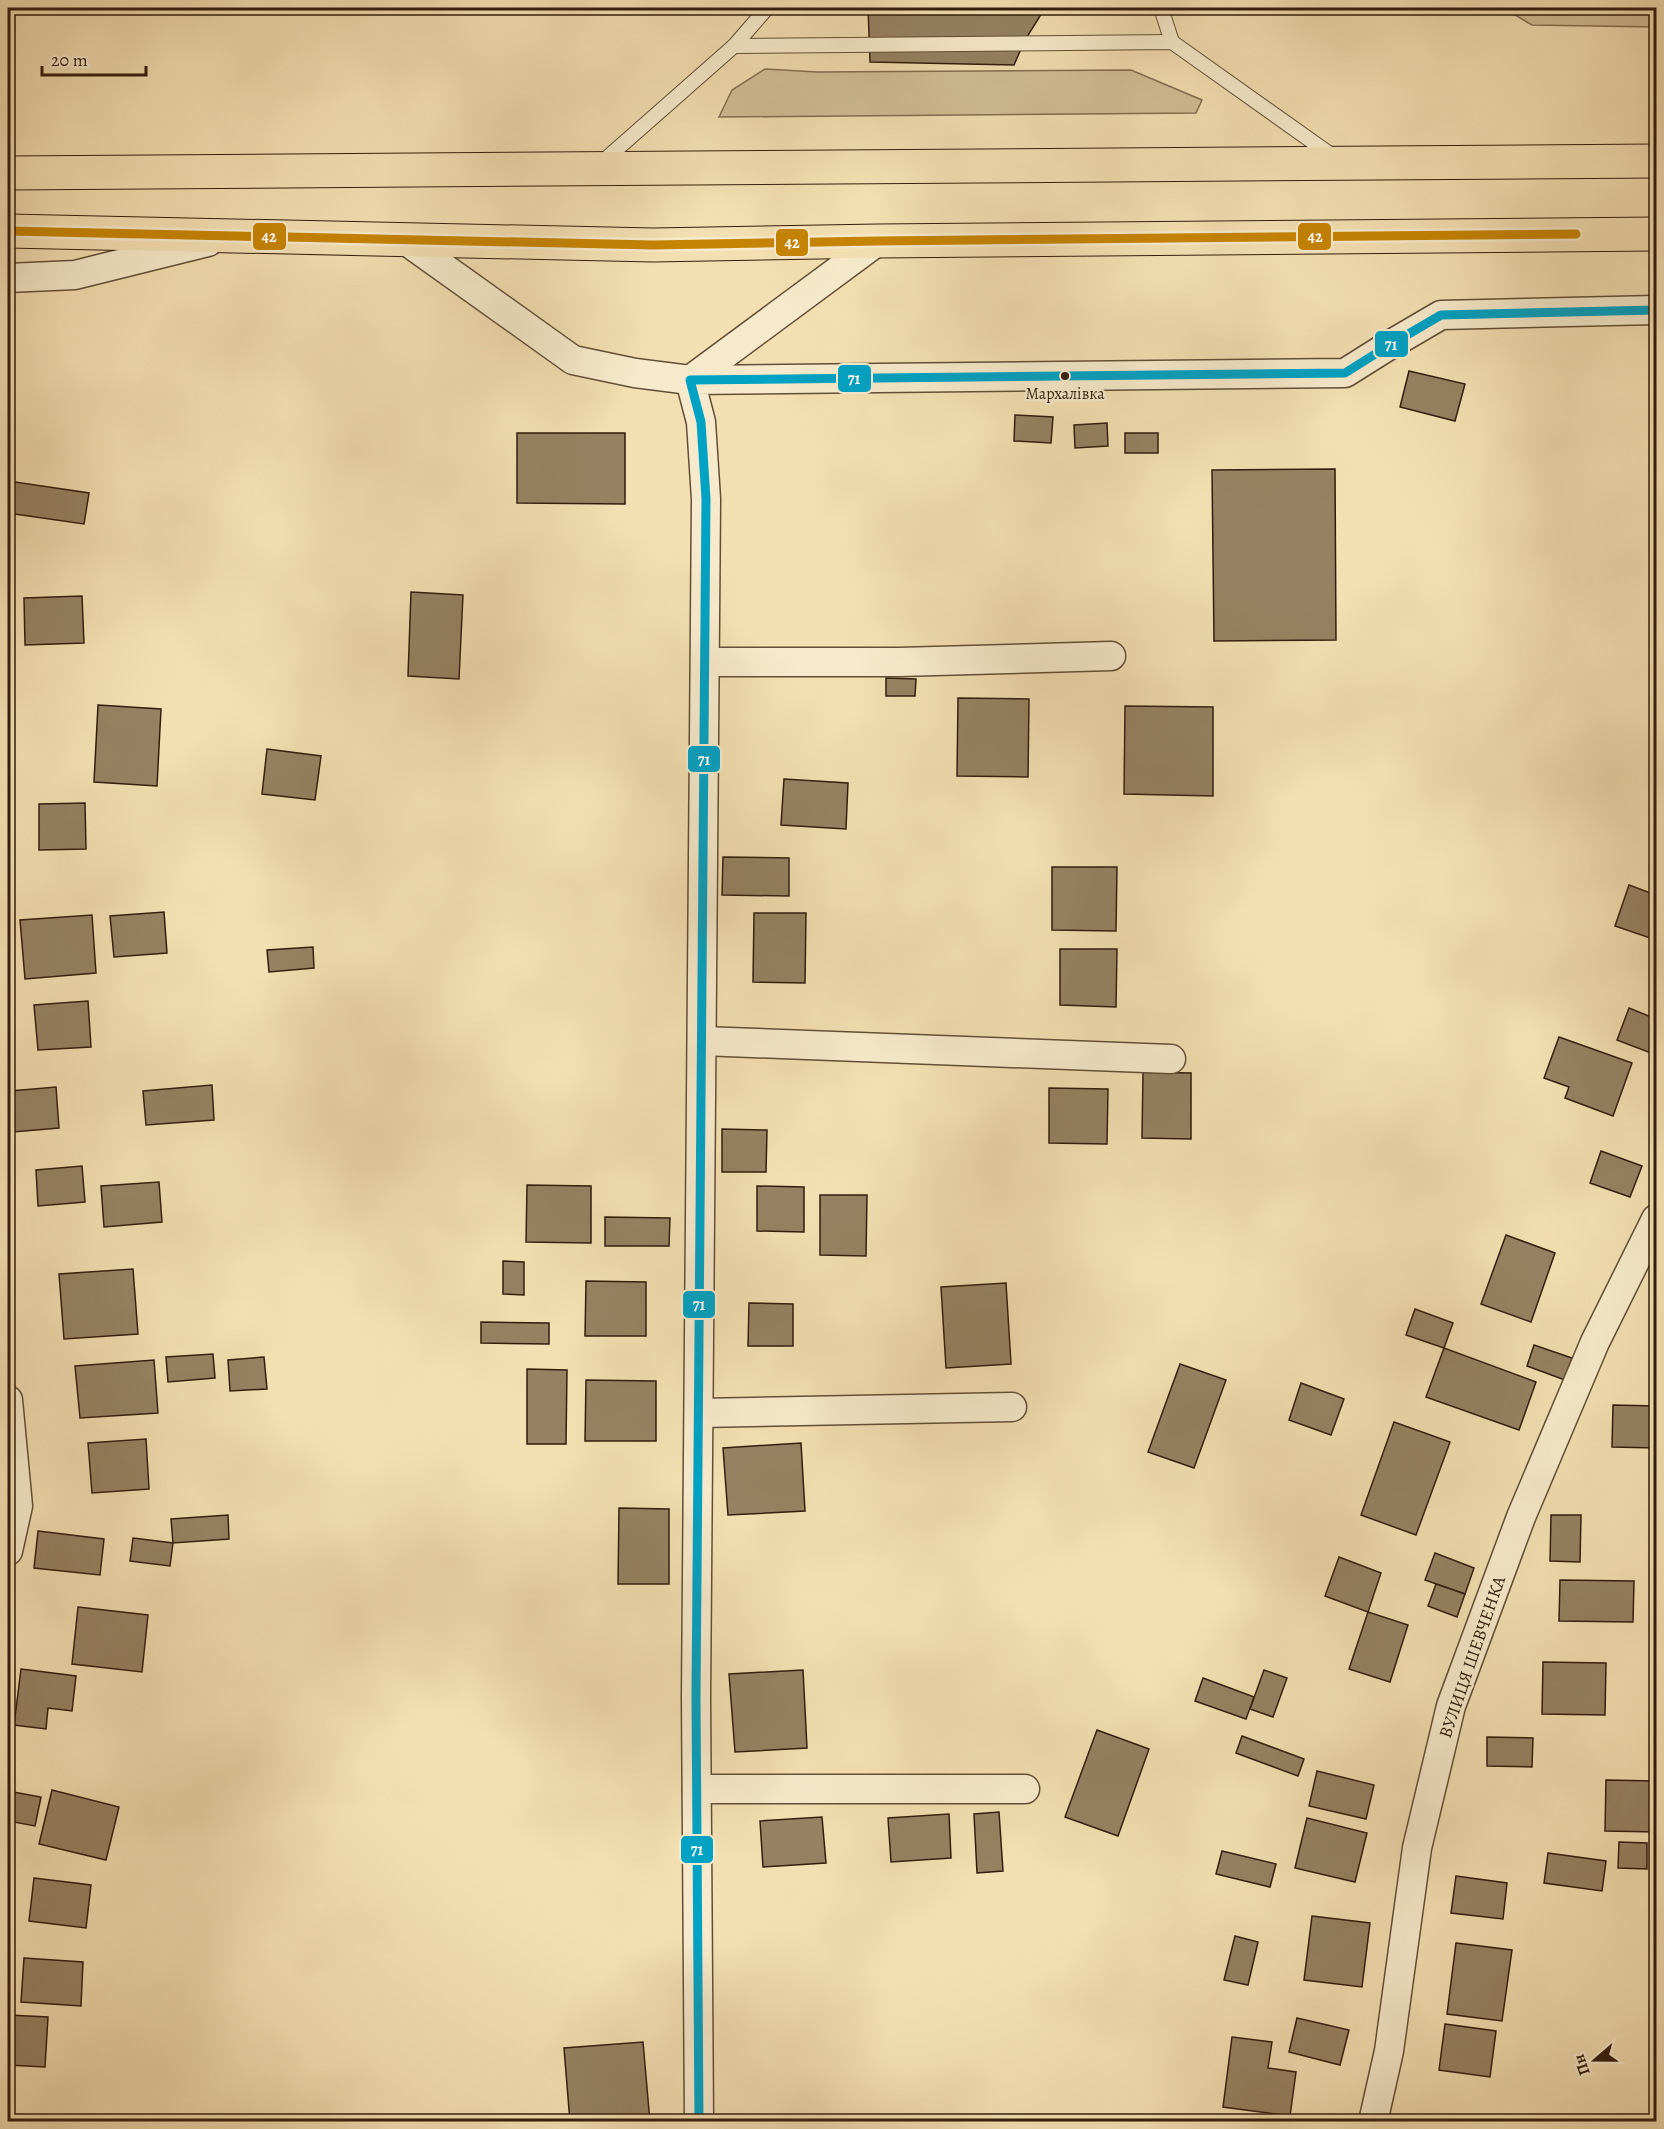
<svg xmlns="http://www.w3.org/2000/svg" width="1664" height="2129" viewBox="0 0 1664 2129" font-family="Alegreya,serif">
  <rect width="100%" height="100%" fill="#f3dfb1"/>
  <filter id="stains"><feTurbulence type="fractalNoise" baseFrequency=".00333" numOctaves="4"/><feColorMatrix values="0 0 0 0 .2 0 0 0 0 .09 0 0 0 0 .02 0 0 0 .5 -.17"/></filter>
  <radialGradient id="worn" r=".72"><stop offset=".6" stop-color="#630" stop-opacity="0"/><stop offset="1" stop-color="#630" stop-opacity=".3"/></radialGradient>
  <g fill="#d2be95" stroke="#826e52" stroke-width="1.5">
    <path d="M 1503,8 L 1656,8 L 1656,27 L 1532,25 Z"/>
    <path d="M 765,69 L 817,72 L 1131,70 L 1202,100 L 1196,113 L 719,117 L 732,90 Z"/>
  </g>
  <g fill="#968263" stroke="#321d0e" stroke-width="1.5">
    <path d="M 868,8 L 1045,8 L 1025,40 L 1014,65 L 870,62 Z"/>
    <path d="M 1409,371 L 1465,384 L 1455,421 L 1400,407 Z"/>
    <path d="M 1015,415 L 1053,417 L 1051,443 L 1014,441 Z"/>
    <path d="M 1107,423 L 1108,446 L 1075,448 L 1074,425 Z"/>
    <path d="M 517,433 L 625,433 L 625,504 L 517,503 Z"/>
    <rect x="1125" y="433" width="33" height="20"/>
    <path d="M 1335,469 L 1336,640 L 1214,641 L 1212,470 Z"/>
    <path d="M 8,481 L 89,493 L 84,524 L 8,513 Z"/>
    <path d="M 411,592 L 463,595 L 459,679 L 408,676 Z"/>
    <path d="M 82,596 L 84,643 L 25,645 L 24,598 Z"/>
    <path d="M 886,678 L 916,679 L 915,696 L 886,696 Z"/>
    <path d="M 958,698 L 1029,699 L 1028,777 L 957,776 Z"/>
    <path d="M 98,705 L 161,709 L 157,786 L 94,782 Z"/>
    <path d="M 1125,706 L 1213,707 L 1213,796 L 1124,794 Z"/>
    <path d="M 267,749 L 321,756 L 315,800 L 262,794 Z"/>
    <path d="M 784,779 L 848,783 L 846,829 L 781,825 Z"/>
    <path d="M 85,803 L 86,849 L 39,850 L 39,804 Z"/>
    <path d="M 723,857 L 789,858 L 789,896 L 722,895 Z"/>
    <path d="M 1052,867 L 1117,867 L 1116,931 L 1052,930 Z"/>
    <path d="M 1629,885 L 1656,895 L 1656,940 L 1615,926 Z"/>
    <path d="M 164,912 L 167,953 L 114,957 L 110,916 Z"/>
    <path d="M 754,913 L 806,913 L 805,983 L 753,982 Z"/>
    <path d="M 92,915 L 96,973 L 25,979 L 20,920 Z"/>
    <path d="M 313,947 L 314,968 L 269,972 L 267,950 Z"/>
    <path d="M 1060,949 L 1117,949 L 1116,1007 L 1060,1005 Z"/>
    <path d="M 88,1001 L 91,1047 L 38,1050 L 34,1005 Z"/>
    <path d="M 1629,1008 L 1656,1019 L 1656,1055 L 1617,1040 Z"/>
    <path d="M 1559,1037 L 1632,1063 L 1613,1116 L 1565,1098 L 1569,1087 L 1544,1078 Z"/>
    <path d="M 1143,1072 L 1191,1073 L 1191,1139 L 1142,1138 Z"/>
    <path d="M 212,1085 L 214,1120 L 146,1125 L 143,1091 Z"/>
    <path d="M 56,1087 L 59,1128 L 13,1132 L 10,1091 Z"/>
    <path d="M 1049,1088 L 1108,1089 L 1107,1144 L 1049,1143 Z"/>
    <path d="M 722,1129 L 767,1130 L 766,1172 L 722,1172 Z"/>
    <path d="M 1601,1151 L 1642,1166 L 1630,1197 L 1590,1183 Z"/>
    <path d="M 82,1166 L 85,1202 L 38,1206 L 36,1170 Z"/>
    <path d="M 159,1182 L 162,1222 L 104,1227 L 101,1186 Z"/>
    <path d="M 527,1185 L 591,1186 L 591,1243 L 526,1242 Z"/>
    <path d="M 757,1186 L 804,1187 L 804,1232 L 757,1231 Z"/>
    <path d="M 820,1195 L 867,1195 L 866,1256 L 820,1255 Z"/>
    <path d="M 605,1217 L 670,1218 L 669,1246 L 605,1246 Z"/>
    <path d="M 1506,1235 L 1555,1253 L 1531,1322 L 1481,1304 Z"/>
    <path d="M 503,1261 L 524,1262 L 524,1295 L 503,1294 Z"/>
    <path d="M 133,1269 L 138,1334 L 64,1339 L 59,1274 Z"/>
    <path d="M 586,1281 L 646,1282 L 646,1336 L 585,1336 Z"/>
    <path d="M 1006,1283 L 1011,1364 L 946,1368 L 941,1287 Z"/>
    <path d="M 749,1303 L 793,1304 L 793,1346 L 748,1346 Z"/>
    <path d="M 1415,1309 L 1453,1323 L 1444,1348 L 1406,1335 Z"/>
    <path d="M 481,1322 L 549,1323 L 549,1344 L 481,1343 Z"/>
    <rect x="1652" y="1332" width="4" height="36"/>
    <path d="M 1534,1345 L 1572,1358 L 1565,1380 L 1527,1366 Z"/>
    <path d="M 1444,1348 L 1536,1382 L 1519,1430 L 1426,1397 Z"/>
    <path d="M 213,1354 L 215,1378 L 168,1382 L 166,1357 Z"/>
    <path d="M 264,1357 L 267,1389 L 230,1391 L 228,1360 Z"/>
    <path d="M 154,1360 L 158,1413 L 80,1418 L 75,1366 Z"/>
    <path d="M 1180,1364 L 1226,1380 L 1194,1468 L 1148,1452 Z"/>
    <path d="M 527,1369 L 567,1370 L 566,1444 L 527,1444 Z"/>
    <path d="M 586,1380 L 656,1381 L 656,1441 L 585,1441 Z"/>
    <path d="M 1301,1383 L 1344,1399 L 1331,1435 L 1289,1420 Z"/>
    <path d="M 1613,1405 L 1656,1406 L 1656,1448 L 1612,1447 Z"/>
    <path d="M 1394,1422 L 1450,1442 L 1416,1535 L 1361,1515 Z"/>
    <path d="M 146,1439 L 149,1489 L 92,1493 L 88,1443 Z"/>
    <path d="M 801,1443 L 805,1511 L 728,1515 L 723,1448 Z"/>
    <path d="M 619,1508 L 669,1509 L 669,1584 L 618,1584 Z"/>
    <path d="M 228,1515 L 229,1539 L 173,1543 L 171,1519 Z"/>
    <path d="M 1551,1515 L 1581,1515 L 1580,1562 L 1550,1561 Z"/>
    <path d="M 38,1531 L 104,1539 L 100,1575 L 34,1568 Z"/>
    <path d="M 133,1538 L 173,1543 L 170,1566 L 130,1561 Z"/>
    <path d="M 1435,1553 L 1474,1568 L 1465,1594 L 1425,1580 Z"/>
    <path d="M 1339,1557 L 1381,1573 L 1368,1612 L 1325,1596 Z"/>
    <path d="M 1560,1580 L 1634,1581 L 1633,1622 L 1559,1621 Z"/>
    <path d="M 1436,1584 L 1465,1594 L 1457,1617 L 1428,1606 Z"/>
    <path d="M 78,1607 L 148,1615 L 142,1672 L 72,1664 Z"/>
    <path d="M 1368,1612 L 1408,1625 L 1390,1682 L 1349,1669 Z"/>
    <path d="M 1543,1662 L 1606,1663 L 1605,1715 L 1542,1714 Z"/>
    <path d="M 21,1669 L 76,1676 L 72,1711 L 48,1708 L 46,1729 L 14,1725 Z"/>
    <path d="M 803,1670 L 807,1748 L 735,1752 L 729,1674 Z"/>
    <path d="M 1264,1670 L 1287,1678 L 1273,1717 L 1250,1709 Z"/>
    <path d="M 1203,1678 L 1254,1697 L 1246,1719 L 1195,1701 Z"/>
    <path d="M 1097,1730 L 1149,1749 L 1118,1836 L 1065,1817 Z"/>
    <path d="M 1242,1736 L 1304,1759 L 1298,1776 L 1236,1753 Z"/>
    <path d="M 1487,1737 L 1533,1738 L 1532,1767 L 1487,1766 Z"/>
    <path d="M 1317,1771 L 1374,1785 L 1366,1819 L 1309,1806 Z"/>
    <path d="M 1606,1780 L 1656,1781 L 1656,1832 L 1605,1831 Z"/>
    <path d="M 52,1790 L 119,1807 L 106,1860 L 39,1844 Z"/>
    <path d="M 8,1791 L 41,1797 L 35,1826 L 8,1821 Z"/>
    <path d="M 999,1812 L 1003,1871 L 977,1873 L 974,1814 Z"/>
    <path d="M 949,1814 L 951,1858 L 891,1862 L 888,1818 Z"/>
    <path d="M 822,1817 L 826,1863 L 763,1867 L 760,1821 Z"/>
    <path d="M 1307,1818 L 1367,1833 L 1355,1882 L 1295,1868 Z"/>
    <path d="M 1619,1842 L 1647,1843 L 1647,1869 L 1618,1868 Z"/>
    <path d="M 1222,1851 L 1276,1864 L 1270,1887 L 1216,1874 Z"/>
    <path d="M 1548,1853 L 1606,1861 L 1602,1891 L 1544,1883 Z"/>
    <path d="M 1456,1876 L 1507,1883 L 1503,1919 L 1451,1913 Z"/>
    <path d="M 34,1878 L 91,1885 L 86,1928 L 29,1921 Z"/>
    <path d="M 1312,1916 L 1370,1923 L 1362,1987 L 1304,1980 Z"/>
    <path d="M 1235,1936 L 1258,1942 L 1248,1985 L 1224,1980 Z"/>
    <path d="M 1456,1943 L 1512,1950 L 1502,2021 L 1447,2014 Z"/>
    <path d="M 24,1958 L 83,1962 L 81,2006 L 21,2002 Z"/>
    <path d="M 8,2015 L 48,2017 L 45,2067 L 8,2065 Z"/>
    <path d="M 1297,2018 L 1349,2030 L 1340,2065 L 1289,2052 Z"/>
    <path d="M 1445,2024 L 1496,2031 L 1490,2077 L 1439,2070 Z"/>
    <path d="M 1232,2037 L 1272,2042 L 1268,2068 L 1296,2072 L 1290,2116 L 1223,2107 Z"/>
    <path d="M 643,2042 L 650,2122 L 570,2122 L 564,2048 Z"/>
    <path d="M 868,2117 L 897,2122 L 867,2122 Z"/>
  </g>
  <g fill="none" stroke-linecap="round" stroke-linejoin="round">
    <defs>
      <g id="service">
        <path d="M 1161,8 L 1172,42"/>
        <path d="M 734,46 L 767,8"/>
        <path d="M 600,164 L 734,46 L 1172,42 L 1334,157"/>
      </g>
      <g id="minor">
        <path d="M 405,240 L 573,360 L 635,373 L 690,380 L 878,241"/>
        <path d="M 8,278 L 75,275 L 208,242"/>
        <path d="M 706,662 L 899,662 L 1111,656"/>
        <path d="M 702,1041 L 1171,1059"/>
        <path d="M 8,1400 L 18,1506 L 8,1551"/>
        <path d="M 700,1413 L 1012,1407"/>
        <path d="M 697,1789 L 1025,1789"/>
        <path d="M 699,2122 L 696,1697 L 706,499 L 701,422 L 690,380 L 1345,373 L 1388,346 L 1441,315 L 1656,310"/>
        <path d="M 1373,2122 L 1389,2051 L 1417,1848 L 1451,1706 L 1521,1517 L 1595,1342 L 1656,1219"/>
      </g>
      <g id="trunk">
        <path d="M 8,173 L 1656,161"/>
        <path d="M 8,231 L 653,245 L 878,241 L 1656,234"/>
      </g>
    </defs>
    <use href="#service" stroke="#624e37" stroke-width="16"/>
    <use href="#minor" stroke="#624e37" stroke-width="31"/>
    <use href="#trunk" stroke="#321d0e" stroke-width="35"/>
    <use href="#service" stroke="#f7eacc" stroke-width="14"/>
    <use href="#minor" stroke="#f7eacc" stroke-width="28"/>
    <use href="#trunk" stroke="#f3dfb1" stroke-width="33"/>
    <defs>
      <path id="bus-1" d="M 8,231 L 653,245 L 878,241 L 1576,234"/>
      <path id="bus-2" d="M 699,2122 L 696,1697 L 706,499 L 701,422 L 690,380 L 1345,373 L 1388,346 L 1441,315 L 1656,310"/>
    </defs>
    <use href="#bus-1" stroke="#f7eacc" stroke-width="14"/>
    <use href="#bus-2" stroke="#f7eacc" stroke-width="14"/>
    <use href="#bus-1" stroke="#c68404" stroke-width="9"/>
    <use href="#bus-2" stroke="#02a2c4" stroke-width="9"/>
  </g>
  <circle fill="#321d0e" stroke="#f7eacc" stroke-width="2" cx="1065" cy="376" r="5"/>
  <g text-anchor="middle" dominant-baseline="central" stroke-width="4.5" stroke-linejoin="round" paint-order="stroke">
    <g font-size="16" fill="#321d0e" stroke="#f7eacc">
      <text x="1065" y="394">Мархалівка</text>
    </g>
    <g font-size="18" fill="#321d0e" stroke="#f7eacc">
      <text transform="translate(1472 1657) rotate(-71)">ВУЛИЦЯ ШЕВЧЕНКА</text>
    </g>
  </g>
  <g stroke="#f7eacc" stroke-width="2">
    <rect x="1297" y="222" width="35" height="29" rx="6" fill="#c68404"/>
    <rect x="252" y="222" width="35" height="29" rx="6" fill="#c68404"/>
    <rect x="775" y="228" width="34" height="29" rx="6" fill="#c68404"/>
    <rect x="1374" y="330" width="35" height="28" rx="6" fill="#02a2c4"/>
    <rect x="837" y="364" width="35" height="29" rx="6" fill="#02a2c4"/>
    <rect x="687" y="745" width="34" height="28" rx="6" fill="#02a2c4"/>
    <rect x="682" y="1290" width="34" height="29" rx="6" fill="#02a2c4"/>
    <rect x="680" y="1835" width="34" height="29" rx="6" fill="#02a2c4"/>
  </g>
  <g font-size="16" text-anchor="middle" font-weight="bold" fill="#fff">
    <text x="1315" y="242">42</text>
    <text x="269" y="242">42</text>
    <text x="792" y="248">42</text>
    <text x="1391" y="350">71</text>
    <text x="854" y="384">71</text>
    <text x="704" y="765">71</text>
    <text x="699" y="1310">71</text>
    <text x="697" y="1855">71</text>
  </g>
  <rect width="1664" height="2129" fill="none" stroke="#f3dfb1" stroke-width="30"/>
  <rect x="9" y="9" width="1646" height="2111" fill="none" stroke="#321d0e" stroke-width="3"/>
  <rect x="15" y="15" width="1634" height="2099" fill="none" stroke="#321d0e" stroke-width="1.5"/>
  <g transform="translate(1595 2060) rotate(250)" stroke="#f7eacc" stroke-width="4.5" paint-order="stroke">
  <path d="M0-4.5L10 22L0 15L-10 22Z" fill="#321d0e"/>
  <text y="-9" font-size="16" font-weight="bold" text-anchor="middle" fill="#321d0e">Пн</text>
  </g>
  <path d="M42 66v9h104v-9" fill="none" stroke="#321d0e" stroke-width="3"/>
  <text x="51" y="66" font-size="18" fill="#321d0e" stroke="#f7eacc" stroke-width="4.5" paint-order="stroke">20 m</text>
  <rect width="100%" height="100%" filter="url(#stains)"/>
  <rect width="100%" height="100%" fill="url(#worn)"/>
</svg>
